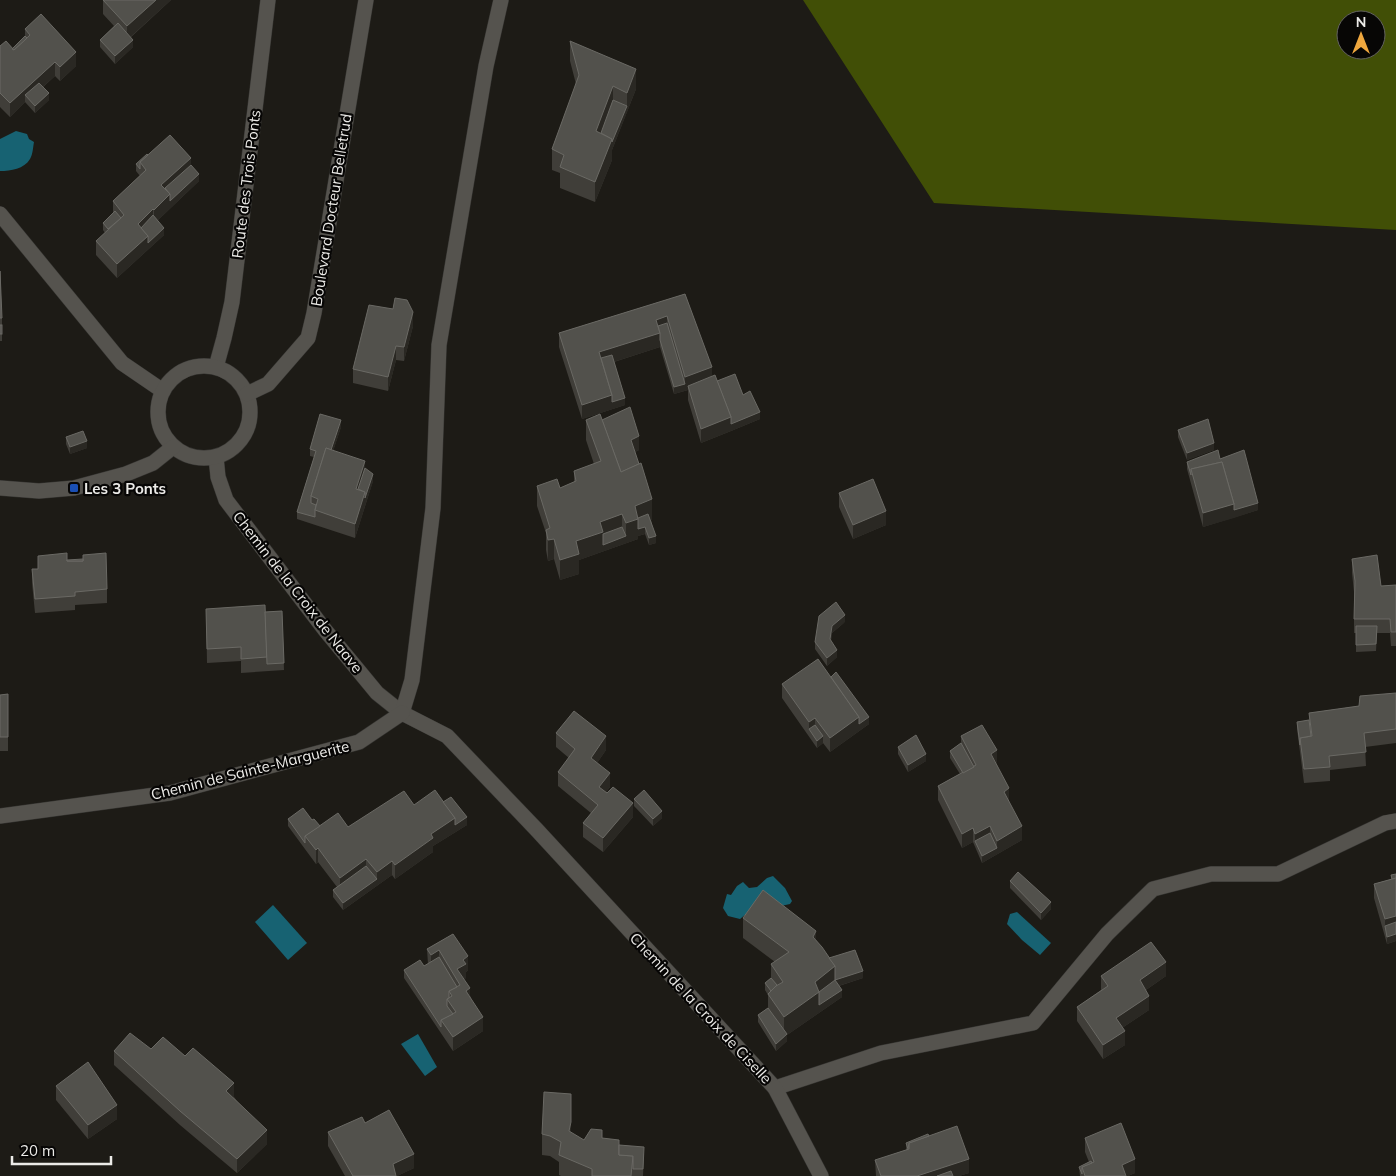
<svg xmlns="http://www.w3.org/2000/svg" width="1396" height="1176" viewBox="0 0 1396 1176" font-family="Mulish,sans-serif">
  <rect width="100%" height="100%" fill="#1d1b16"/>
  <path fill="#414f06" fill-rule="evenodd" d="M 803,0 L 1396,0 L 1396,230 L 934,203 ZM 1346,20 L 1376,20 L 1376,50 L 1346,50 Z"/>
  <g fill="#176272">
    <path d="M 16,131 L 27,134 L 29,139 L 34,142 C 33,147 33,154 30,159 C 24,169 11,171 0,171 L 0,139 Z"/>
    <path d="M 773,876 L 785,888 L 792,901 L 790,904 L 746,914 L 740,919 L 728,916 L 723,908 L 727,894 L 731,895 L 737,886 L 743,882 L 749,888 L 757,887 L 767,878 Z"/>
    <path d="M 273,905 L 307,943 L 288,960 L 255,922 Z"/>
    <path d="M 1017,912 L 1051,943 L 1040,955 L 1022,940 L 1007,924 L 1010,914 Z"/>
    <path d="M 418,1034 L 437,1067 L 425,1076 L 401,1044 Z"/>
  </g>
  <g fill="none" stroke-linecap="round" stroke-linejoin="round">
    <defs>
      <g id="minor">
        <path d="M 0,214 L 122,363 L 163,391"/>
        <path d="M 216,457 L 218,477 L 226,500 L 325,630 L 377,693 L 402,713 L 447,736 L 536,829 L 775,1088 L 881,1053 L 1033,1023 L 1107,934 L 1153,889 L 1211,874 L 1278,874 L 1385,823 L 1396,821"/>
        <path d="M 402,713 L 412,680 L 433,508 L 439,345 L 486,66 L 501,0"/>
        <path d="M 0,816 L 170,793 L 359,742 L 402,713"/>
        <path d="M 775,1088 L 821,1176"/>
      </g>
      <path id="tertiary" d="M 216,367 L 224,338 L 232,302 L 268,0"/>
      <g id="secondary">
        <circle cx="204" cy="412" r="46"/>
        <path d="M 247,394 L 268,384 L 308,338 L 314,313 L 366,0"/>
        <path d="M 0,488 L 39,491 L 74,488 L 126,474 L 153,463 L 173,447"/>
      </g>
    </defs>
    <use href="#minor" stroke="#353431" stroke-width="16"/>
    <use href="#tertiary" stroke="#353431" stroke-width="16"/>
    <use href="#secondary" stroke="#353431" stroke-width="16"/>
    <use href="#minor" stroke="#55534e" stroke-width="15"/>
    <use href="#tertiary" stroke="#55534e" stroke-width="15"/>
    <use href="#secondary" stroke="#55534e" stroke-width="15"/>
  </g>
  <g fill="#403e39">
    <path d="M 103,0 L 171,0 L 131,37 L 133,47 L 115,64 L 100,47 L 100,40 L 114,26 L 103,14 Z"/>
    <path d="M 25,29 L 76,66 L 60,81 L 55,76 L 43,87 L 49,100 L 35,113 L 25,102 L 10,117 L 0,107 L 0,46 L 12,49 L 25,36 Z"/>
    <path d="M 570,41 L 636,89 L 612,150 L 612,160 L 595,202 L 560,188 L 560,173 L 552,170 L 552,149 L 576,84 L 570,61 Z"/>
    <path d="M 148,155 L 191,165 L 199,181 L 157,221 L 164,235 L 117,278 L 96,255 L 96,241 L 105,233 L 103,230 L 103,223 L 113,213 L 113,201 L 140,176 L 136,171 L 136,164 Z"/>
    <path d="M 0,271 L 2,318 L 2,341 L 0,341 Z"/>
    <path d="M 685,294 L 712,376 L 717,381 L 743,395 L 760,419 L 731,431 L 701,443 L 688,400 L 688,390 L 674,394 L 660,347 L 614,362 L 625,405 L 582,419 L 559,347 L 559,333 Z"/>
    <path d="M 413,326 L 404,361 L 396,360 L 388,391 L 353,383 L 353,369 Z"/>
    <path d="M 586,420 L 602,420 L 639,450 L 635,452 L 652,520 L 651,520 L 656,543 L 649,545 L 645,534 L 638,536 L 638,539 L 579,560 L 579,574 L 560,580 L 554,559 L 548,561 L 546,550 L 546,533 L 537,506 L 537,486 L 560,488 L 574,482 L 574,471 L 594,464 L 586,440 Z"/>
    <path d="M 341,427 L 333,451 L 365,468 L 373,481 L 355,538 L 297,519 L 297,512 L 314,457 L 310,456 L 310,449 Z"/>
    <path d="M 1178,430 L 1214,450 L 1187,460 L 1178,437 Z"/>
    <path d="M 66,437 L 87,448 L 70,454 L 66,444 Z"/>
    <path d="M 1220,459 L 1258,510 L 1203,527 L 1187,469 L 1187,462 Z"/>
    <path d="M 839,493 L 886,525 L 853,539 L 839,507 Z"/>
    <path d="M 1352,559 L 1381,586 L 1396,585 L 1396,646 L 1391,646 L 1390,633 L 1377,633 L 1376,651 L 1356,652 L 1356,633 L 1354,633 L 1354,592 L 1352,573 Z"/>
    <path d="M 67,560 L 107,589 L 107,603 L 75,605 L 75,610 L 35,613 L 32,583 L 32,569 L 38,569 Z"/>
    <path d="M 206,609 L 265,612 L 282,611 L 284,670 L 241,673 L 241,661 L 207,663 Z"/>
    <path d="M 845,622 L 832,633 L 831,641 L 837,657 L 827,666 L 815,649 L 815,642 Z"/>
    <path d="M 831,677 L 869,724 L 830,752 L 823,743 L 817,748 L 782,698 L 782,684 Z"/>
    <path d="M 1396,693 L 1396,743 L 1365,747 L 1366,766 L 1330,770 L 1330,781 L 1304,783 L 1300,752 L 1297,729 L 1297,722 L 1309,720 L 1309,713 L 1359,706 Z"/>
    <path d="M 8,694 L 8,751 L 0,751 L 0,695 Z"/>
    <path d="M 556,733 L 606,750 L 597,763 L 610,787 L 606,792 L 633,817 L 603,852 L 583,837 L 583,823 L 591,813 L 558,786 L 558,772 L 569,758 L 556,747 Z"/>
    <path d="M 961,736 L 996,765 L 1022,840 L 982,863 L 973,842 L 962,848 L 938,800 L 938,786 L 960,774 L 950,758 L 950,751 L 961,743 Z"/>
    <path d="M 898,747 L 926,761 L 908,772 L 898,754 Z"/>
    <path d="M 634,799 L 662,818 L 653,826 L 634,806 Z"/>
    <path d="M 443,802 L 467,825 L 433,846 L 433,852 L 395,879 L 392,875 L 343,910 L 333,897 L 333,890 L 337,887 L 318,862 L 316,864 L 288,826 L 288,819 L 312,820 L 320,826 L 348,827 L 414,805 Z"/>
    <path d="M 1396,874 L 1396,941 L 1387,944 L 1374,898 L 1374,884 L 1391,879 L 1391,875 Z"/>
    <path d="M 1010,881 L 1051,909 L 1041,920 L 1010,888 Z"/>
    <path d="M 743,918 L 816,940 L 829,958 L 863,978 L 839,986 L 842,997 L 787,1035 L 787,1041 L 776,1051 L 758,1022 L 758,1015 L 768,1008 L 768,995 L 765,990 L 765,983 L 771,978 L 771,964 L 775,962 L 743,938 Z"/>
    <path d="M 453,934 L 468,970 L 466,972 L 466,978 L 464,979 L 483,1031 L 453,1051 L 404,978 L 404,970 L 424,966 L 428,964 L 427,949 Z"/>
    <path d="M 1101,976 L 1166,976 L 1146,990 L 1149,1010 L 1122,1028 L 1125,1045 L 1103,1059 L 1077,1021 L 1077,1007 L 1101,990 Z"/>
    <path d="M 151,1049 L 234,1097 L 267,1144 L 237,1173 L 180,1125 L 114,1065 L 114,1051 Z"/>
    <path d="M 56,1086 L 117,1119 L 88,1139 L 56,1100 Z"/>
    <path d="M 365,1123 L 414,1168 L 397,1176 L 345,1176 L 328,1146 L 328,1132 Z"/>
    <path d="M 542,1134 L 584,1140 L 602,1138 L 644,1154 L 643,1176 L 561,1176 L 559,1175 L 559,1162 L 550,1156 L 542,1155 Z"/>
    <path d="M 929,1136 L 969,1173 L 959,1176 L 876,1176 L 875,1160 L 906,1150 L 906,1143 Z"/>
    <path d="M 1085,1138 L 1135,1173 L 1128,1176 L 1080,1176 L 1079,1167 L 1089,1162 L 1085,1152 Z"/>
  </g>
  <g fill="#2a2823">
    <path d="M 156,0 L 171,0 L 127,40 L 127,26 Z"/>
    <path d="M 133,40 L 133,47 L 115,64 L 115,56 Z"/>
    <path d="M 76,52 L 76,66 L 60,81 L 60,67 Z"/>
    <path d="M 55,62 L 55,76 L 29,99 L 25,95 L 25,102 L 10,117 L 10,103 Z"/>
    <path d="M 636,69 L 636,89 L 612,150 L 612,160 L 595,202 L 595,182 L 612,139 L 627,106 L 627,93 Z"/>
    <path d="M 613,86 L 613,107 L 599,146 L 596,131 Z"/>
    <path d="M 49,93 L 49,100 L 35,113 L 35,106 Z"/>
    <path d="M 191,158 L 191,172 L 161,191 L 161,185 Z"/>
    <path d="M 199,174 L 199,181 L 154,224 L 154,210 L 170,194 Z"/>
    <path d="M 153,209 L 153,223 L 141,235 L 138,224 Z"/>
    <path d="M 164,228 L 164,235 L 117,278 L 117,264 L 148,236 Z"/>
    <path d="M 413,312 L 413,326 L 404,361 L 404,347 Z"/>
    <path d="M 667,316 L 667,330 L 658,333 L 656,320 Z"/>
    <path d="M 660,333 L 660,347 L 601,366 L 599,352 Z"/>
    <path d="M 396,346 L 396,360 L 388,391 L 388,377 Z"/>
    <path d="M 712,367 L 712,381 L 688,386 L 688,390 L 674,394 L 674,387 L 685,384 L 685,377 Z"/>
    <path d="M 612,395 L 625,398 L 625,405 L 582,419 L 582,405 Z"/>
    <path d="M 760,412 L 760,419 L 731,431 L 731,424 Z"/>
    <path d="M 731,417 L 731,431 L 701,443 L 701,429 Z"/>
    <path d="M 341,420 L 341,427 L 329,463 L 329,456 Z"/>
    <path d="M 639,436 L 639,450 L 631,454 L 631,440 Z"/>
    <path d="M 87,441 L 87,448 L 70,454 L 70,447 Z"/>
    <path d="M 1214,443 L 1214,450 L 1187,460 L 1187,453 Z"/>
    <path d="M 365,461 L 365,475 L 358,496 L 356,489 Z"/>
    <path d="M 373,474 L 373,481 L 355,538 L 355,524 L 365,492 Z"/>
    <path d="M 652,499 L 652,520 L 638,525 L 645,527 L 645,534 L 638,536 L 638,539 L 579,560 L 579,574 L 560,580 L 560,560 L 576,541 L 600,522 L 622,514 L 622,534 L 626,536 L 626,523 L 635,506 Z"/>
    <path d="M 1258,503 L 1258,510 L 1234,518 L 1234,510 Z"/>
    <path d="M 1234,504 L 1234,518 L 1203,527 L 1203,513 Z"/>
    <path d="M 886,511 L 886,525 L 853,539 L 853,525 Z"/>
    <path d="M 656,536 L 656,543 L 649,545 L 649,538 Z"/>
    <path d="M 554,539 L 554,559 L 548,561 L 548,540 Z"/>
    <path d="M 845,615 L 845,622 L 832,633 L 830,646 L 830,639 L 832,626 Z"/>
    <path d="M 837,650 L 837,657 L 827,666 L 827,658 Z"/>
    <path d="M 859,717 L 869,717 L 869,724 L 830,752 L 830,738 Z"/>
    <path d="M 815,718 L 815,732 L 809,729 L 809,722 Z"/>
    <path d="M 606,736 L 606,750 L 591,772 L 591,758 Z"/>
    <path d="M 823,736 L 823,743 L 817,748 L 817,741 Z"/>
    <path d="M 997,750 L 997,764 L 991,754 Z"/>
    <path d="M 926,754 L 926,761 L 908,772 L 908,765 Z"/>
    <path d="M 610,773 L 610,787 L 599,801 L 599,787 Z"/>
    <path d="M 1009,788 L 1009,802 L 1004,792 Z"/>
    <path d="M 633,803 L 633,817 L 603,852 L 603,838 Z"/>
    <path d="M 662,811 L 662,818 L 653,826 L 653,819 Z"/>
    <path d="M 467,817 L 467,825 L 433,846 L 433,852 L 395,879 L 395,865 L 431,834 L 455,818 Z"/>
    <path d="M 990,826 L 990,840 L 975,841 L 975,834 Z"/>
    <path d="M 1022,826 L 1022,840 L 982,863 L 982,856 L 997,848 L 997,841 Z"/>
    <path d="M 973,828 L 973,842 L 962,848 L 962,834 Z"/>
    <path d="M 318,848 L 318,862 L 316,864 L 316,850 Z"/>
    <path d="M 366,859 L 366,873 L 340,892 L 340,878 Z"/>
    <path d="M 392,861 L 392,875 L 343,910 L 343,903 L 377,879 L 377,872 Z"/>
    <path d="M 1051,902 L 1051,909 L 1041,920 L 1041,913 Z"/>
    <path d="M 1396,916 L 1396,930 L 1385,926 L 1385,919 Z"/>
    <path d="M 816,931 L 816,952 L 813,937 Z"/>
    <path d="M 1396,934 L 1396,941 L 1387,944 L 1387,937 Z"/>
    <path d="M 439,950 L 439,964 L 431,969 L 431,955 Z"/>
    <path d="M 468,956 L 468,970 L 466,972 L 466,978 L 458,983 L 457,969 L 463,960 Z"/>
    <path d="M 1166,962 L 1166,976 L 1140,994 L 1140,980 Z"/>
    <path d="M 835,966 L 835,987 L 842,990 L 842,997 L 787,1035 L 787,1041 L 776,1051 L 776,1044 L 784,1037 L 784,1017 L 815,982 Z"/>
    <path d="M 863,971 L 863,978 L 835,987 L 835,980 Z"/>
    <path d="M 470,988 L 470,1002 L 466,991 Z"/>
    <path d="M 1149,996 L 1149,1010 L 1116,1032 L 1116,1018 Z"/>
    <path d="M 483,1017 L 483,1031 L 453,1051 L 453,1037 Z"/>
    <path d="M 1125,1031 L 1125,1045 L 1103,1059 L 1103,1045 Z"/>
    <path d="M 234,1083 L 234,1097 L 226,1105 L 226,1091 Z"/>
    <path d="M 571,1094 L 571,1143 L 569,1131 Z"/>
    <path d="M 117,1105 L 117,1119 L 88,1139 L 88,1125 Z"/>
    <path d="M 267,1130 L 267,1144 L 237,1173 L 237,1159 Z"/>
    <path d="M 414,1154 L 414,1168 L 397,1176 L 393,1176 L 393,1164 Z"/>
    <path d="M 969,1159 L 969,1173 L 959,1176 L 917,1176 Z"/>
    <path d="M 1135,1159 L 1135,1173 L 1128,1176 L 1122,1176 L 1122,1165 Z"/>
  </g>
  <g fill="#52514c" stroke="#6a6964">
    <path d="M 103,0 L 156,0 L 127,26 Z"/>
    <path d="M 41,14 L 76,52 L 60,67 L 55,62 L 10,103 L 0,93 L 0,46 L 6,41 L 14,50 L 30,35 L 25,29 Z"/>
    <path d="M 118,23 L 133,40 L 115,56 L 100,40 Z"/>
    <path d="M 25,36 L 27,38 L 14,50 L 12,49 Z"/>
    <path d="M 570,41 L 636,69 L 627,93 L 613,86 L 596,131 L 612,139 L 595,182 L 560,167 L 564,155 L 552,149 L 579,75 Z"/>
    <path d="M 39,83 L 49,93 L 35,106 L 25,95 Z"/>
    <path d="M 613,100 L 627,106 L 612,142 L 612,139 L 601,133 Z"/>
    <path d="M 170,135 L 191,158 L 161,185 L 170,194 L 154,210 L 153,209 L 138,224 L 148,236 L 117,264 L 96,241 L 124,215 L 113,201 L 146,170 L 140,162 Z"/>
    <path d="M 147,154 L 148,155 L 140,162 L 140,169 L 136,164 Z"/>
    <path d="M 191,165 L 199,174 L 170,201 L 170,194 L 165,188 Z"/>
    <path d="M 115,211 L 121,218 L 108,229 L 103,223 Z"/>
    <path d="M 153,215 L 164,228 L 148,243 L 148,236 L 141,228 Z"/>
    <path d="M 0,271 L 2,318 L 0,318 Z"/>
    <path d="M 685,294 L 712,367 L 685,377 L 667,316 L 656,320 L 660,333 L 599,352 L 612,395 L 582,405 L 559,333 Z"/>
    <path d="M 395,298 L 407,300 L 413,312 L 404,347 L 396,346 L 388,377 L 353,369 L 369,305 L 393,309 Z"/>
    <path d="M 667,323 L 685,384 L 674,387 L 660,340 L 660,333 L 658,326 Z"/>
    <rect x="0" y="325" width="2" height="9"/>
    <path d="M 612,355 L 625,398 L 612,402 L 612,395 L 601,358 Z"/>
    <path d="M 735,374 L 743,395 L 750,391 L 760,412 L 731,424 L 731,417 L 717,381 Z"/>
    <path d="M 715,375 L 731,417 L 701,429 L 688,386 Z"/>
    <path d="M 630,407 L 639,436 L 631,440 L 639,464 L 621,472 L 602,420 Z"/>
    <path d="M 320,414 L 341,420 L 331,450 L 326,448 L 311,496 L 311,503 L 316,505 L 315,510 L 315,517 L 297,512 L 316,451 L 310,449 Z"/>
    <path d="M 600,414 L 621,472 L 641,463 L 652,499 L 635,506 L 638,519 L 626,523 L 622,514 L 600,522 L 603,532 L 576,541 L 579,554 L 560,560 L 554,539 L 548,540 L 546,530 L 550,528 L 537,486 L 557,479 L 560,488 L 576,481 L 574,471 L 601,461 L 586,420 Z"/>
    <path d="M 1208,419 L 1214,443 L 1187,453 L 1178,430 Z"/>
    <path d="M 83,431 L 87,441 L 70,447 L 66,437 Z"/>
    <path d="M 326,448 L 365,461 L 356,489 L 365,492 L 355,524 L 315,510 L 318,499 L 311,496 Z"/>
    <path d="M 1218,450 L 1220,459 L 1244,450 L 1258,503 L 1234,510 L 1234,504 L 1222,462 L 1191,469 L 1191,475 L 1187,462 Z"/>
    <path d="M 1222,462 L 1234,504 L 1203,513 L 1191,469 Z"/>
    <path d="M 365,468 L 373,474 L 365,498 L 365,492 L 358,489 Z"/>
    <path d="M 873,479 L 886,511 L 853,525 L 839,493 Z"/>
    <path d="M 648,514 L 656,536 L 649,538 L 645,527 L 638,529 L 638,518 Z"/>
    <path d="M 622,527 L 626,536 L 603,545 L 603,534 Z"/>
    <path d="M 67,553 L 67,561 L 83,561 L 83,555 L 106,553 L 107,589 L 75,592 L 75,596 L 35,599 L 32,569 L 38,569 L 38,556 Z"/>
    <path d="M 1377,555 L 1381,586 L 1396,585 L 1396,632 L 1391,632 L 1390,619 L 1354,619 L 1355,581 L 1352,559 Z"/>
    <path d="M 83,559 L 83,561 L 67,561 L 67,560 Z"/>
    <path d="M 836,602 L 845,615 L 832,626 L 830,639 L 837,650 L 827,658 L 815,642 L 819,616 Z"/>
    <path d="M 265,605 L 267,657 L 241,659 L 241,647 L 207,649 L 206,609 Z"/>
    <path d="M 282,611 L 284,663 L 267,664 L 265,612 Z"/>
    <path d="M 1356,626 L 1377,626 L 1376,644 L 1356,645 Z"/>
    <path d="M 818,659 L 859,717 L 830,738 L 815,718 L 809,722 L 782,684 Z"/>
    <path d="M 836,672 L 869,717 L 859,724 L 859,717 L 831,677 Z"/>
    <path d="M 1396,693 L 1396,729 L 1364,733 L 1366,752 L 1329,756 L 1330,767 L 1304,769 L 1300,738 L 1312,736 L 1309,713 L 1359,706 L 1360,696 Z"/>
    <path d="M 8,694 L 8,737 L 0,737 L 0,695 Z"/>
    <path d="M 574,711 L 606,736 L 591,758 L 610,773 L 599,787 L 607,793 L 613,787 L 633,803 L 603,838 L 583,823 L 598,805 L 558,772 L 575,749 L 556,733 Z"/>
    <path d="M 1309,720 L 1311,736 L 1300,738 L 1300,745 L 1297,722 Z"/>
    <path d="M 815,725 L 823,736 L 817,741 L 809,729 Z"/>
    <path d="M 982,725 L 997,750 L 991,754 L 1009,788 L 1004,792 L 1022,826 L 997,841 L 990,826 L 975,834 L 973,828 L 962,834 L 938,786 L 976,765 L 961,736 Z"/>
    <path d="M 916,735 L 926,754 L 908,765 L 898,747 Z"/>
    <path d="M 961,743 L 974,767 L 963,773 L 950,751 Z"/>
    <path d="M 435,790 L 455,818 L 431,834 L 433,838 L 395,865 L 392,861 L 377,872 L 366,859 L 340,878 L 318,848 L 316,850 L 305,836 L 338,813 L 348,827 L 404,791 L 414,805 Z"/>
    <path d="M 644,790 L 662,811 L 653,819 L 634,799 Z"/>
    <path d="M 451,797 L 467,817 L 455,825 L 455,818 L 443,802 Z"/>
    <path d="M 303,808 L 312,820 L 314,819 L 320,826 L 305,836 L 305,843 L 288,819 Z"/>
    <path d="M 990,833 L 997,848 L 982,856 L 975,841 Z"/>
    <path d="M 366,866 L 377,879 L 343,903 L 333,890 Z"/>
    <path d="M 1018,872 L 1051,902 L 1041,913 L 1010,881 Z"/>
    <path d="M 1396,874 L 1396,878 L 1392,879 L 1391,875 Z"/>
    <path d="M 1396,878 L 1396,916 L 1385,919 L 1374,884 Z"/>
    <path d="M 763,890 L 816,931 L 813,937 L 822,947 L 835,966 L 815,982 L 819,992 L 784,1017 L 768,994 L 776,986 L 783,982 L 771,964 L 789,952 L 743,918 Z"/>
    <path d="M 1396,922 L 1396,934 L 1387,937 L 1385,926 Z"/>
    <path d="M 453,934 L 468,956 L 463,960 L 466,964 L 457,969 L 470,988 L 466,991 L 483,1017 L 453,1037 L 441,1020 L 456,1012 L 447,999 L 452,996 L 449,991 L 460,985 L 439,950 L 431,955 L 427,949 Z"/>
    <path d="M 1151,942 L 1166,962 L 1140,980 L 1149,996 L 1116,1018 L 1125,1031 L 1103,1045 L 1077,1007 L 1108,986 L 1101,976 Z"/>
    <path d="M 855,950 L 863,971 L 835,980 L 842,990 L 819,1005 L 819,992 L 835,980 L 835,966 L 829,958 Z"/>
    <path d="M 439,957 L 457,987 L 449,991 L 449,998 L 447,999 L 447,1006 L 453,1014 L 441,1020 L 441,1027 L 404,970 L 420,960 L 424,966 Z"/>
    <path d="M 771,978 L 777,985 L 771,991 L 765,983 Z"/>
    <path d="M 768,1008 L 787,1034 L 776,1044 L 758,1015 Z"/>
    <path d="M 130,1033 L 151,1049 L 163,1037 L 185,1056 L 193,1048 L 234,1083 L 226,1091 L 267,1130 L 237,1159 L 180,1111 L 114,1051 Z"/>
    <path d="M 88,1062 L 117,1105 L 88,1125 L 56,1086 Z"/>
    <path d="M 544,1092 L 571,1094 L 571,1122 L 569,1131 L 584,1140 L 591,1129 L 602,1130 L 602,1138 L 619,1140 L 619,1155 L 633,1156 L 631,1176 L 592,1176 L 592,1169 L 559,1155 L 561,1142 L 550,1136 L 542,1134 Z"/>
    <path d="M 389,1110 L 414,1154 L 393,1164 L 396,1176 L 353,1176 L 328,1132 L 362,1117 L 365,1123 Z"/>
    <path d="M 1121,1123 L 1135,1159 L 1122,1165 L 1126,1176 L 1085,1176 L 1082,1167 L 1094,1162 L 1085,1138 Z"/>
    <path d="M 957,1126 L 969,1159 L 917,1176 L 881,1176 L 875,1160 L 909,1149 L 909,1143 Z"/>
    <path d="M 928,1134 L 929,1136 L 909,1143 L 908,1149 L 906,1143 Z"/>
    <path d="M 619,1145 L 644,1147 L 643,1169 L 633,1169 L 633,1156 L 619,1155 Z"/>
    <path d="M 1091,1161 L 1092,1163 L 1082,1167 L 1082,1174 L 1079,1167 Z"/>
    <path d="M 951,1171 L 953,1176 L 937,1176 Z"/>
  </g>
  <rect fill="#1a4fb4" stroke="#070605" stroke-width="2" x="69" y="483" width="10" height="10" rx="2.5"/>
  <g text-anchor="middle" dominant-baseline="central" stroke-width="4.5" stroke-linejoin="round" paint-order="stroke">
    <g font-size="15" fill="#ecebe8" stroke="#070605">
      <text transform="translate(246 184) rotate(-83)">Route des Trois Ponts</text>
      <text transform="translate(331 210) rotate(-81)">Boulevard Docteur Belletrud</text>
      <text transform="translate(298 592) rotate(52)">Chemin de la Croix de Naave</text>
      <text transform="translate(250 770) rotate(-14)">Chemin de Sainte-Marguerite</text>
      <text transform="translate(701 1008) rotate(47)">Chemin de la Croix de Ciselle</text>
    </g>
    <g font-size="15" font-weight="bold" fill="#ecebe8" stroke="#070605" text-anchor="start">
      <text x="84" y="488">Les 3 Ponts</text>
    </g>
  </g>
  <g transform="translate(1361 35)"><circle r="24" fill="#070605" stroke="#636260"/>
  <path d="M0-4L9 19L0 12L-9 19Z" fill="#efa73e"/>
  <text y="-8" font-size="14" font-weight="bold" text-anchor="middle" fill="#ecebe8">N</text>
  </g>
  <path d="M12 1156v8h99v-8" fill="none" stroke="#ecebe8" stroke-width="2.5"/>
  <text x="20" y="1156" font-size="15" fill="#ecebe8" stroke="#070605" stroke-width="4" paint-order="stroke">20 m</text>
</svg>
